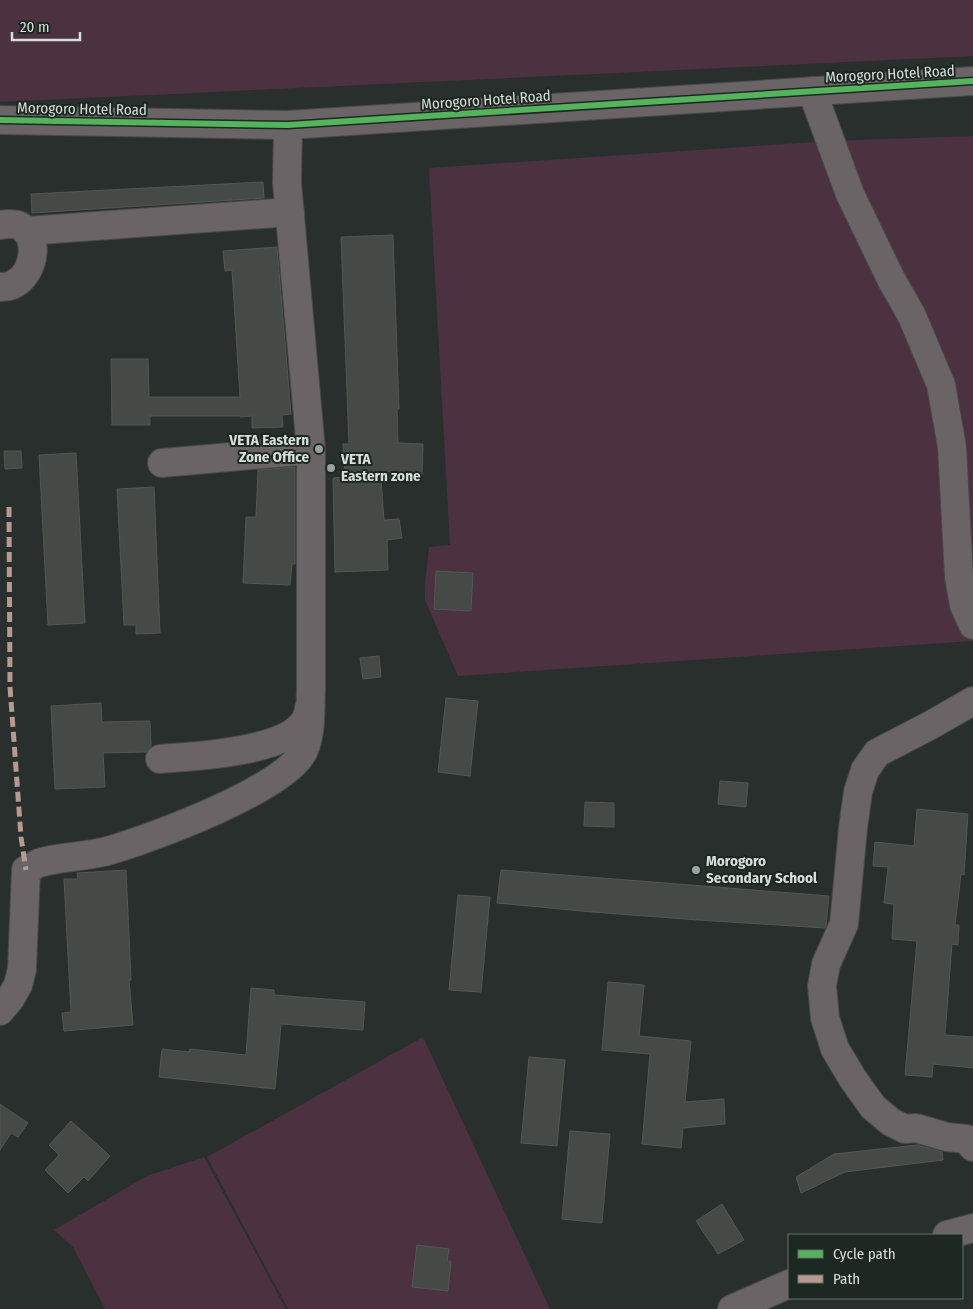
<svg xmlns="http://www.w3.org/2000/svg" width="973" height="1309" viewBox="0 0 973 1309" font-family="'Fira Sans Condensed',sans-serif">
  <rect width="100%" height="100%" fill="#292f2c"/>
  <g fill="#4c3140">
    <path d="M 0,0 L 973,0 L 973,56 L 0,102 Z"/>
    <path d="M 973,136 L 973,641 L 458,676 L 425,600 L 425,585 L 429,547 L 450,545 L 429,168 L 829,141 Z"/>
    <path d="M 423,1037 L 550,1309 L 288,1309 L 207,1157 Z"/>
    <path d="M 204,1157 L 286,1309 L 105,1309 L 73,1247 L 54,1230 L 147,1176 Z"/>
  </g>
  <g fill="#454a47" stroke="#525754">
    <path d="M 263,182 L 264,198 L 32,213 L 31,194 Z"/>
    <path d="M 393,235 L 399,409 L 397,409 L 398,443 L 423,444 L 422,476 L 381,479 L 384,520 L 399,519 L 402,538 L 387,540 L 388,570 L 335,572 L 333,478 L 345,477 L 343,444 L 349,444 L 341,237 Z"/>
    <path d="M 277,247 L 291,414 L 282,415 L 283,427 L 252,428 L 252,416 L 241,417 L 240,416 L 150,416 L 150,425 L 112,425 L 111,359 L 148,359 L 149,397 L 240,397 L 232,270 L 225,271 L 223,251 Z"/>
    <path d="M 4,451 L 21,451 L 22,468 L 5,469 Z"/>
    <path d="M 76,453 L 85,623 L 48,625 L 39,455 Z"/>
    <path d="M 295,467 L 295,564 L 292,564 L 290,585 L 243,583 L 246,517 L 256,517 L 258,470 Z"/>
    <path d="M 154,487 L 160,633 L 136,634 L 136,625 L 124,625 L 117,489 Z"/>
    <path d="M 436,571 L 473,573 L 471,611 L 434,609 Z"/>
    <path d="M 379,656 L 381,677 L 363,679 L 360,658 Z"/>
    <path d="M 446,698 L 478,701 L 470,776 L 438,772 Z"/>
    <path d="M 101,703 L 102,722 L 150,721 L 151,746 L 146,752 L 103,753 L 105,787 L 55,789 L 51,706 Z"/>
    <path d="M 720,781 L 748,783 L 746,807 L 718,804 Z"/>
    <path d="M 585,802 L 614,803 L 614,827 L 584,826 Z"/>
    <path d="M 917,809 L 968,814 L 964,875 L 961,874 L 955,925 L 959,925 L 958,945 L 952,944 L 945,1035 L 973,1037 L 973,1068 L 933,1064 L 932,1077 L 905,1075 L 917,941 L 892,939 L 894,904 L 884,903 L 888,867 L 873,866 L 875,842 L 914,846 Z"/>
    <path d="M 126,870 L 131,980 L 129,980 L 133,1025 L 64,1031 L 62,1013 L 71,1012 L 64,879 L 78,879 L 77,873 Z"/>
    <path d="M 501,870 L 829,896 L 826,926 L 825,928 L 698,920 L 592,912 L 497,903 Z"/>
    <path d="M 458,895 L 490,897 L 481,992 L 449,990 Z"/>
    <path d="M 608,982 L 644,985 L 639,1036 L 691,1041 L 685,1102 L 724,1099 L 725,1124 L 683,1128 L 681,1148 L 642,1144 L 650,1054 L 602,1050 Z"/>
    <path d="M 251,988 L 274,990 L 274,995 L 365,1002 L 363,1030 L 281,1024 L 275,1089 L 159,1077 L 162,1049 L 189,1052 L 190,1049 L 246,1055 Z"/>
    <path d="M 529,1057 L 565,1060 L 557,1146 L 521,1143 Z"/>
    <path d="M 0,1104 L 28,1123 L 18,1137 L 11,1133 L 0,1150 Z"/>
    <path d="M 71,1121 L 110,1156 L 88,1181 L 84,1177 L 68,1193 L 45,1170 L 59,1155 L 49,1145 Z"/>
    <path d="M 570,1131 L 610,1134 L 602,1223 L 562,1219 Z"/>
    <path d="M 917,1145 L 942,1152 L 943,1160 L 845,1172 L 801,1193 L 796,1177 L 834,1154 Z"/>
    <path d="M 722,1204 L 744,1240 L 718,1254 L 696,1221 Z"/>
    <path d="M 417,1245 L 449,1249 L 447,1261 L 451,1261 L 448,1291 L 412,1287 Z"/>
  </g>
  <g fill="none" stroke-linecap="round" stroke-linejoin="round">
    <defs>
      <g id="minor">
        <path d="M 812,91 L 850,194 L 891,279 L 912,316 L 941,385 L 952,447 L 959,577 L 964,605 L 973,625"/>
        <path d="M 0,120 L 288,125 L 973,81"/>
        <path d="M 0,225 C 6,224 14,223 20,226 C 44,238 32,289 0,287"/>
        <path d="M 26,231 L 290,212"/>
        <path d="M 162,463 L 311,450"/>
        <path d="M 973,701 L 929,726 L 877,753 L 865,770 L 858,792 L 853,828 L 844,924 L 826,964 L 822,986 L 825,1018 L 835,1049 L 853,1079 L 873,1107 L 891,1122 L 905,1129 L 916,1128 L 947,1137 L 966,1139 L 973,1147"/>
        <path d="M 160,759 C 194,756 306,753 309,708"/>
        <path d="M 0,1011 L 10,999 L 18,985 L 22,969 L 26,870 C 31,868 34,865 39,863 C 62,856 88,857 111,850 C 152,838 288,788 304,750 C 312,731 310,709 311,689 L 311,450 L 287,183 L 288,125"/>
        <path d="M 947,1235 L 973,1228"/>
        <path d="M 732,1309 L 789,1284"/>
      </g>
    </defs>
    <use href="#minor" stroke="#464a48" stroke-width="30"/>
    <use href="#minor" stroke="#6a6467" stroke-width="28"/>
    <path stroke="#b69a8f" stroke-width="5" stroke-dasharray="10 5" stroke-linecap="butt" d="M 9,507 L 10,687 L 21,837 L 26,870"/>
    <defs>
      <path id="cycleway" d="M 0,120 L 288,125 L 973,81"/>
    </defs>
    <use href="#cycleway" stroke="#1c2821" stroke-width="9"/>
    <use href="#cycleway" stroke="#56b35d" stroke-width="6"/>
  </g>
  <g fill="#9ba19e" stroke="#1c2821" stroke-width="2">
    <circle cx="319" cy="449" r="5"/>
    <circle cx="331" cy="468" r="5"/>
    <circle cx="696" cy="870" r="5"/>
  </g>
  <g text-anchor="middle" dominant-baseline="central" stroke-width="4" stroke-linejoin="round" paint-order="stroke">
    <g font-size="15" fill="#d8dfdb" stroke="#1c2821">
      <text transform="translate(890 74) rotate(-3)">Morogoro Hotel Road</text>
      <text transform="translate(486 100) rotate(-4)">Morogoro Hotel Road</text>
      <text transform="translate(82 109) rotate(1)">Morogoro Hotel Road</text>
    </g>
    <g font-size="15" font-weight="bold" fill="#d8dfdb" stroke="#1c2821" text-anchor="start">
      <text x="309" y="440" text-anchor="end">VETA Eastern<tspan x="309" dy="17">Zone Office</tspan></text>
      <text x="341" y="459">VETA<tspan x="341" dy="17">Eastern zone</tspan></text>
      <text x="706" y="861">Morogoro<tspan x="706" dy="17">Secondary School</tspan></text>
    </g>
  </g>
  <rect x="788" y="1234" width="175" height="65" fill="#1c2821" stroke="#67716b"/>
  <rect x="798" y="1250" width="25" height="8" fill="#56b35d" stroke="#67716b"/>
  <text x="833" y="1259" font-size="15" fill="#d8dfdb">Cycle path</text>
  <rect x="798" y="1275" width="25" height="8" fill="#b69a8f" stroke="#67716b"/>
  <text x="833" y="1284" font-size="15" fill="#d8dfdb">Path</text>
  <path d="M12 32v8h68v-8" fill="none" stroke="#d8dfdb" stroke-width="2.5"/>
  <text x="20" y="32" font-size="15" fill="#d8dfdb" stroke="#1c2821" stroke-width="4" paint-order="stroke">20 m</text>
</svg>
